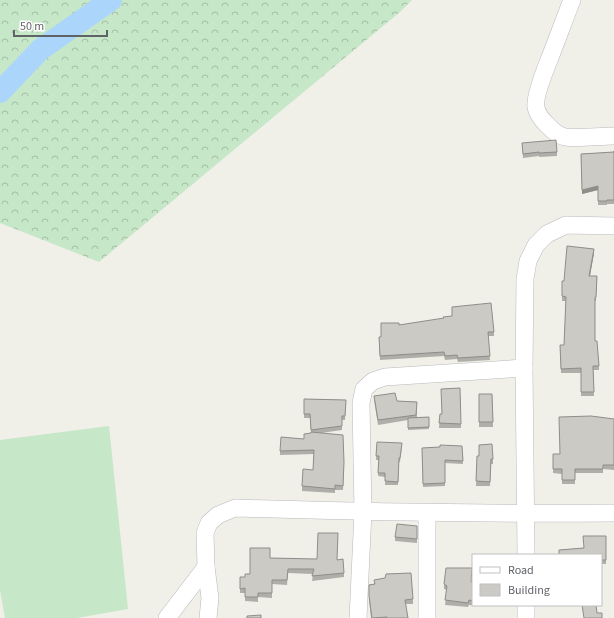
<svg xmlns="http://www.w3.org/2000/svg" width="614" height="618" viewBox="0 0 614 618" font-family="'Source Sans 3',sans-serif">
  <defs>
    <pattern id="forest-crowns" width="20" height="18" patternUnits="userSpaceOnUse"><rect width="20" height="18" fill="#c6e7c8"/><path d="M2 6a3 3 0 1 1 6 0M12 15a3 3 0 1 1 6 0" fill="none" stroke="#a4bfa6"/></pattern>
  </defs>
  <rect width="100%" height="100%" fill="#f0efe8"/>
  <path fill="#c6e7c8" d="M 109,426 L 128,609 L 77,618 L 5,618 L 0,590 L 0,440 Z"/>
  <path fill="url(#forest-crowns)" d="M 0,0 L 412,0 L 400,12 L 99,262 L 0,223 Z"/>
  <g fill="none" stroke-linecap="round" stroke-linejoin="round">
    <path stroke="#acd5fc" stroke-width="22" d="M 0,92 L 41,49 L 111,0"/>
    <defs>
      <g id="minor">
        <path d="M 572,0 C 564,20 557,40 549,60 C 545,70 534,98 536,107 C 537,117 555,135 565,137 C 579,139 599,136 614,136"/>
        <path d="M 427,513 L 427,618"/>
        <path d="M 526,555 L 524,368 L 525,279 L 528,261 L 536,245 L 547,234 L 566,225 L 614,226"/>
        <path d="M 167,618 L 206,567"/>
        <path d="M 208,618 L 210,598 L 206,567 L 205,533 L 209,523 L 218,515 L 235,508 C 361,512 487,514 614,513"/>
        <path d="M 358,618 L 363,512 L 361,403 L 364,389 L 373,381 L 385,377 L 524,368"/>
        <path d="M 526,618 L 526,605"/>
      </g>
    </defs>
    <use href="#minor" stroke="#b8b9be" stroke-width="18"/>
    <use href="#minor" stroke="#fff" stroke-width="17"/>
  </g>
  <g fill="#afaea9">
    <path d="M 522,143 L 557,152 L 557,156 L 539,157 L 539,156 L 523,158 Z"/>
    <path d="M 614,151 L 614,204 L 607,204 L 607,205 L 598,205 L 598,190 L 582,194 L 581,154 L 614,152 Z"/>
    <path d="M 594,253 L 590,276 L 597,276 L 596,301 L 595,301 L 595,341 L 599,366 L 599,370 L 593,370 L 594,396 L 581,396 L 581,373 L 561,373 L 560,345 L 564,345 L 566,301 L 562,301 L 562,281 L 564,281 Z"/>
    <path d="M 399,325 L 494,332 L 494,336 L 488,336 L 490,360 L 458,362 L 457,359 L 445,360 L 444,356 L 380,360 L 379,337 L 381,337 Z"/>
    <path d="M 479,394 L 492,394 L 493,427 L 479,427 Z"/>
    <path d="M 374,396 L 397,401 L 417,402 L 417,418 L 429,417 L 429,429 L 408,430 L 408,420 L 378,425 L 374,400 Z"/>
    <path d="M 304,399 L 346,400 L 345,420 L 342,420 L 342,430 L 321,433 L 344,462 L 343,490 L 335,490 L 335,493 L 302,491 L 302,486 L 313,470 L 314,454 L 280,455 L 280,451 L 304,439 L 311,433 L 310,418 L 304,418 Z"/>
    <path d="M 440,414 L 461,424 L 461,428 L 439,428 Z"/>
    <path d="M 614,419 L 614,470 L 603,469 L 603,473 L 575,473 L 575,484 L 562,484 L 562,474 L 553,473 L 553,454 L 560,454 Z"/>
    <path d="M 377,442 L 402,446 L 400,462 L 399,462 L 398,485 L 385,485 L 385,477 L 378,476 L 379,460 L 376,460 Z"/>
    <path d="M 462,446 L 463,464 L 445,463 L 445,486 L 423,487 L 422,448 Z"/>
    <path d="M 477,456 L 493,459 L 493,464 L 491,464 L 490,486 L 476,486 Z"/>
    <path d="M 417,526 L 417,543 L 395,541 L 395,537 Z"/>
    <path d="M 606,536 L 606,564 L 601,564 L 601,555 L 559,555 L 559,550 L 584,548 Z"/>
    <path d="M 270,558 L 337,560 L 344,573 L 344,577 L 312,581 L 313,574 L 288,573 L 287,585 L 272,584 L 272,598 L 258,597 L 258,602 L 245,601 L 245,593 L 240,593 L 240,577 L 245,577 Z"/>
    <path d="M 374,580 L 413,599 L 413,604 L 405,604 L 408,618 L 371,618 L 369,600 L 369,585 L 374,584 Z"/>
    <path d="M 471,582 L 473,582 L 473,605 L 484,605 L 484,606 L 469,605 L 468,607 L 445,605 L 447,590 L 444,589 L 444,584 Z"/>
  </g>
  <g fill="#8f8d89">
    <path d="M 598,186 L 598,190 L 582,194 L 582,190 Z"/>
    <path d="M 594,249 L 594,253 L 589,281 L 589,276 Z"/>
  </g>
  <g fill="#cccac4" stroke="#8f8d89">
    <path d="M 556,140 L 557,152 L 539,153 L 539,152 L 523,154 L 522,143 Z"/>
    <path d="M 614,151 L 614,200 L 607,200 L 607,201 L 598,201 L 598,186 L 582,190 L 581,154 L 614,152 Z"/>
    <path d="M 567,246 L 594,249 L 589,276 L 597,276 L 596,297 L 595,297 L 595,341 L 597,341 L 599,366 L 593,366 L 594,392 L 581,392 L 581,368 L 561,369 L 560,345 L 564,345 L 566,297 L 562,296 L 562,281 L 564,281 Z"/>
    <path d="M 491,303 L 494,332 L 488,332 L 490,356 L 458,358 L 457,355 L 445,356 L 444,352 L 380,356 L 379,337 L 381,337 L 381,323 L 399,323 L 399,325 L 444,318 L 443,317 L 452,316 L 452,307 Z"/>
    <path d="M 460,388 L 461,424 L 439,423 L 440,414 L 442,414 L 441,389 Z"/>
    <path d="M 395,393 L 397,401 L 417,402 L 416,415 L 378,420 L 374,396 Z"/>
    <path d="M 479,394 L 492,394 L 493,422 L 479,422 Z"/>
    <path d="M 304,399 L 346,400 L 345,416 L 342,416 L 342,426 L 311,430 L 310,414 L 304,414 Z"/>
    <path d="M 591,416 L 614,419 L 614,465 L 603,465 L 603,469 L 575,469 L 575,480 L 562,480 L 562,469 L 553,469 L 553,454 L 560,454 L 559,417 Z"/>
    <path d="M 429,417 L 429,427 L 408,428 L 408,418 Z"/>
    <path d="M 311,432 L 343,435 L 344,462 L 343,486 L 335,485 L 335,489 L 302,486 L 303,469 L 313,470 L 314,450 L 280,451 L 281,437 L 304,439 L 304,434 L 311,433 Z"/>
    <path d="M 377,442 L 402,443 L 400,458 L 399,458 L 398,482 L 385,481 L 385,473 L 378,473 L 379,456 L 376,456 Z"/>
    <path d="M 492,444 L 493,459 L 491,459 L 490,482 L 476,481 L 477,456 L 479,456 L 479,445 Z"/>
    <path d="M 440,445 L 462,446 L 463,461 L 445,460 L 445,483 L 423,484 L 422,448 L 440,447 Z"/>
    <path d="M 397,524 L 417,526 L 417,539 L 395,537 Z"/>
    <path d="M 318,533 L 338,533 L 337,560 L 343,559 L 344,573 L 312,576 L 314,569 L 288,569 L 287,580 L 272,580 L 272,593 L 258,593 L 258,597 L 245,597 L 245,588 L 240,589 L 240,577 L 245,577 L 245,574 L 250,574 L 250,548 L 270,548 L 270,558 L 317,559 Z"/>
    <path d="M 583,536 L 606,536 L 606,560 L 601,560 L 601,555 L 559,555 L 559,550 L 584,548 Z"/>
    <path d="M 446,568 L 472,568 L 471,582 L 473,582 L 473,601 L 469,600 L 468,603 L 445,600 L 447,586 L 444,584 Z"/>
    <path d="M 411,573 L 413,599 L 405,600 L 408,618 L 387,618 L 387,617 L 372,618 L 369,596 L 369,585 L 375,584 L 374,580 L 385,578 L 386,574 Z"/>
    <path d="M 582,605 L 596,605 L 597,613 L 602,613 L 602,618 L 584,618 Z"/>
    <path d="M 261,615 L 261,618 L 247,618 L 247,616 Z"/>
  </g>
  <rect x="472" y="554" width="130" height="52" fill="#ffffff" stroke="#bfc0c2"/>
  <rect x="480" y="567" width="20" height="6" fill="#ffffff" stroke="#bfc0c2"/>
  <text x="508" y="574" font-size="12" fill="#5f6267">Road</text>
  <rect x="480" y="584" width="20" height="12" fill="#cccac4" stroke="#bfc0c2"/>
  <text x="508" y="594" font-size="12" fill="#5f6267">Building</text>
  <path d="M14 30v6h93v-6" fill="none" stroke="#5f6267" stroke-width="2"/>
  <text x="20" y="30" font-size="12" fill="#5f6267" stroke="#ffffff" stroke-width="3" paint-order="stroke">50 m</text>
</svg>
